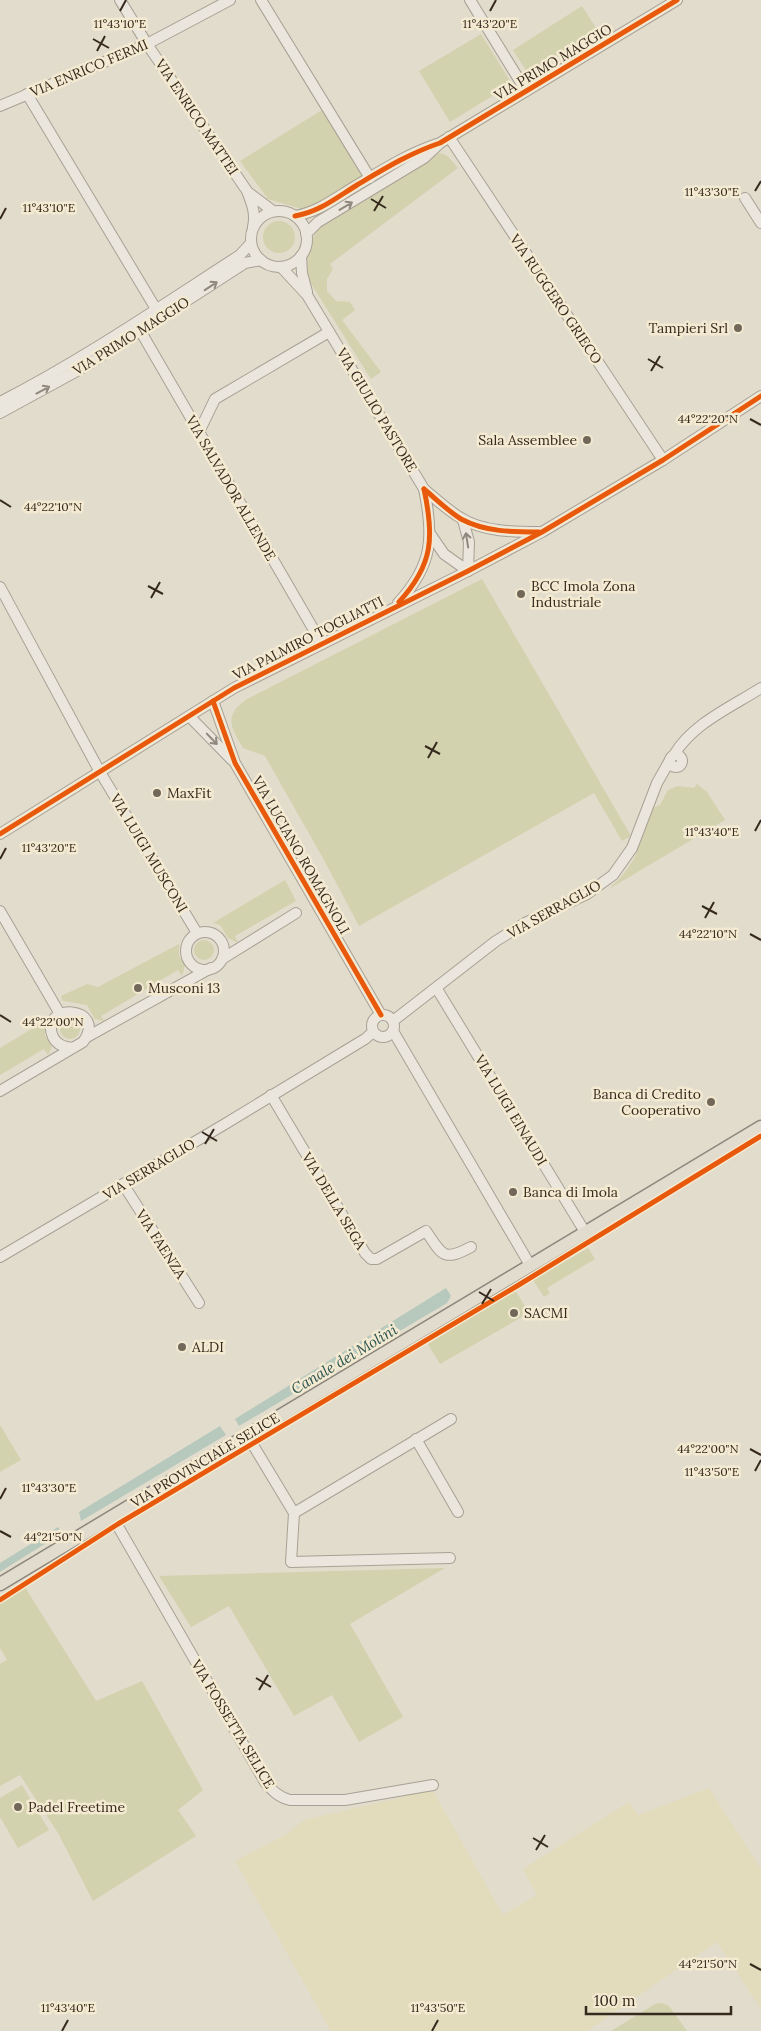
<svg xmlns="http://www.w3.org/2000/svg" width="761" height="2031" viewBox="0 0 761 2031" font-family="Lora,serif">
  <rect width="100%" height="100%" fill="#e2dccc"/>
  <path fill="#e2dbbc" d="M 428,1782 L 503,1915 L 537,1895 L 523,1869 L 629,1802 L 638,1815 L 709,1788 L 761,1869 L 761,2009 L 717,1942 L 587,2031 L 331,2031 L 235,1861 L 285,1835 L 304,1820 L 403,1797 Z"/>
  <g fill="#d2d2ae">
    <path d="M 582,6 L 598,31 L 529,75 L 513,50 Z"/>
    <path d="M 481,34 L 512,84 L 450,122 L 419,71 Z"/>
    <path d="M 322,110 L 363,175 L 308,211 L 268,199 L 240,161 Z"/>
    <path d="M 439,153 C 448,154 452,161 458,168 L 330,264 L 333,269 L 327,279 L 327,291 L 336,301 L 350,302 L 355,310 L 342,320 L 381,372 L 371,379 L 310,282 C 304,260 307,238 325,223 Z"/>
    <circle cx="279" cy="237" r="16"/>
    <path d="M 482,579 L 631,836 L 622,841 L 594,793 L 359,926 L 324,860 L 265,756 L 243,748 C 230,726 224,715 247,699 Z"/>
    <path d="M 697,784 L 707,792 L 725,820 L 609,889 L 623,875 L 634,859 L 653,808 L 660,805 L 668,790 L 678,786 L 694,788 Z"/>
    <path d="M 285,880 L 296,901 L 235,936 L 238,943 L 228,938 L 220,925 L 213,923 Z"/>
    <circle cx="204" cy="950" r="10"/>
    <path d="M 179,944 L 179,956 L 185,965 L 182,976 L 178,970 L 101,1016 L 104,1021 L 95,1019 L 87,1005 L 63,1001 L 61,996 L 87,984 L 98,987 Z"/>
    <circle cx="70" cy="1029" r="10"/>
    <path d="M 45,1021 L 45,1035 L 52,1046 L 48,1055 L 44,1049 L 0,1075 L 0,1048 Z"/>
    <path d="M 588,1248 L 595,1259 L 547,1288 L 550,1293 L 544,1297 L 533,1280 Z"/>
    <path d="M 515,1290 L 529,1313 L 440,1364 L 428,1344 Z"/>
    <path d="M 0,1425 L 21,1460 L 0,1472 Z"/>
    <path d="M 445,1568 L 350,1624 L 403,1717 L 359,1742 L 332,1695 L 294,1716 L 229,1606 L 191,1627 L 159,1576 Z"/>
    <path d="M 23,1584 L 96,1701 L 142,1681 L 203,1790 L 178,1810 L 196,1836 L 93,1901 L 58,1833 L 20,1775 L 0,1786 L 0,1664 L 7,1660 L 0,1648 L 0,1599 Z"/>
    <path d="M 22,1785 L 49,1830 L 18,1848 L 0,1817 L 0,1798 Z"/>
    <path d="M 662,2003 L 669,2006 L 687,2031 L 611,2031 L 655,2004 Z"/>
  </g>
  <g fill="#b7c8bd">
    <path d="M 446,1288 L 451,1296 L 447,1303 L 239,1426 L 235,1419 Z"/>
    <path d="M 220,1426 L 226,1435 L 81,1521 L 79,1512 Z"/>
    <path d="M 58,1527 L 62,1533 L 0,1572 L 0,1563 Z"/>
  </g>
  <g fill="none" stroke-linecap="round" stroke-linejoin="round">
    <defs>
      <g id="minor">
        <path d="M 120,0 L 147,44 L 247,191 C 252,204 256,213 253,227"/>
        <path d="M 261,0 L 370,178"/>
        <path d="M 470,0 L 526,91"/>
        <path d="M 27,94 L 156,309"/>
        <path d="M 0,106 L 147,44 L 230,0"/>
        <path d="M 449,137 L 663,460"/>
        <path d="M 249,193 L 273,211"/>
        <path d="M 745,198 L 761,223"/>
        <circle cx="279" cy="239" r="28"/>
        <path d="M 295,216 C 318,212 334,199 354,187 C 381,171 407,154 437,144"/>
        <path d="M 306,234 L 318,222 L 424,158 L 440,143 L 677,0"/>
        <path d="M 301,256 L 302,273 L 307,292"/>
        <path d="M 281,267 L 307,295 L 424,489 C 436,499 447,510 461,518 C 483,532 515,532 541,532"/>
        <path d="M 141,332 L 322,644"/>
        <path d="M 0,402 C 84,359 161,306 240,255 L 251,243"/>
        <path d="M 0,413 L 86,366 L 245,263 L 261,260"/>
        <path d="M 199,432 L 215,399 L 329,332"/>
        <path d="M 431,535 L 444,554 L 468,571 L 469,542 L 463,520"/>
        <path d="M 0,587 L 100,772 L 197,933"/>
        <path d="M 398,603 C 433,565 434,537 424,489"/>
        <path d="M 213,701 L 235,763 L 381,1015"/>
        <path d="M 189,716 L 232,760"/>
        <circle cx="676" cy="761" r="6"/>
        <path d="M 674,755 C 692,724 731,707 761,688"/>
        <path d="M 0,834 L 234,688 L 468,571 L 542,532 L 663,460 L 761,396"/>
        <path d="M 0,911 L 60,1014"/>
        <circle cx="205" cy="951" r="19"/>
        <path d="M 222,959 L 296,913"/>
        <path d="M 437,989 L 585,1232"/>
        <circle cx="383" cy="1026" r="11"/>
        <path d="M 393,1021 L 496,941 L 525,923 L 587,894 L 613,875 L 632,848 L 657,783 L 670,760"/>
        <path d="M 393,1031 L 530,1265"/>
        <path d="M 87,1037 L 211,968"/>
        <path d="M 0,1091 L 83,1042 C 109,1006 38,1001 53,1037 C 57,1045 64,1047 73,1048"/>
        <path d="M 271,1095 L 365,1253 L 371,1259 L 377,1259 L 426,1231 C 442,1255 443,1262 471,1247"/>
        <path d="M 123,1184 L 199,1303"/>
        <path d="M 0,1257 L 225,1124 L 365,1039 L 373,1032"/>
        <path d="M 247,1435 L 294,1513 L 291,1562 L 450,1558"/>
        <path d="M 416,1439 L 458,1512"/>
        <path d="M 294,1513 L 451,1419"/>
        <path d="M 112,1516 L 265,1782 C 273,1791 278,1797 290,1800 L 345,1800 L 433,1785"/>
      </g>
      <path id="major" d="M 0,1584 L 761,1127"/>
    </defs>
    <use href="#minor" stroke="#a7a195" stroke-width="12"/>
    <use href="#major" stroke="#8d867c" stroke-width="15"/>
    <use href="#minor" stroke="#eae6dd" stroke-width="10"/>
    <use href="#major" stroke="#e2dccf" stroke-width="12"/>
    <defs>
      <g id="cycleway">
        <path d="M 295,216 C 319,212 336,198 357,185 C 384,169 410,153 440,143 L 677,0"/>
        <path d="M 424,489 C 436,499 448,511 461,519 C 485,532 513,532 539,532"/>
        <path d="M 399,602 C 434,564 434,536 424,489"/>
        <path d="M 213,701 L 235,763 L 381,1015"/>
        <path d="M 0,834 L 234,688 L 468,571 L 542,532 L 663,460 L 761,396"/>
        <path d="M 0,1600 L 118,1524 L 517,1286 L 761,1136"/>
      </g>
    </defs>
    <use href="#cycleway" stroke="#f4ead1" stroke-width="8"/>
    <use href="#cycleway" stroke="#e8590c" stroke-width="5"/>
  </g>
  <defs><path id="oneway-shaft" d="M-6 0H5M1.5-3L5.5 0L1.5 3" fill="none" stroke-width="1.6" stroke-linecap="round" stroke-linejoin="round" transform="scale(1.25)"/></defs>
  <g stroke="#90887d">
    <use href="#oneway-shaft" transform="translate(346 206) rotate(-31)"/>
    <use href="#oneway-shaft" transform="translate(211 286) rotate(-33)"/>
    <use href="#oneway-shaft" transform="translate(43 390) rotate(-28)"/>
    <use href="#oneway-shaft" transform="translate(467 540) rotate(-99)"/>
    <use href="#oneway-shaft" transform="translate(212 739) rotate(46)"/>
  </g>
  <path fill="none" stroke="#36291d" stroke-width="2" d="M 120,11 L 126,0M 490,11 L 496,0M 93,39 L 109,48M 97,51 L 105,36M 755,191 L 761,181M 371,199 L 386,208M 374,211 L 383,196M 0,219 L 6,208M 648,359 L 663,368M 651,371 L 660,356M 750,419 L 761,425M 0,500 L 11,507M 148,586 L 163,594M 151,598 L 160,582M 425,746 L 440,754M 428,758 L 437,742M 755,831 L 761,820M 0,859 L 6,848M 702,906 L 717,914M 705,918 L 714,902M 750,934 L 761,940M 0,1015 L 11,1022M 202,1132 L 217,1141M 205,1144 L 214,1129M 479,1292 L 494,1301M 482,1304 L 491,1289M 750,1449 L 761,1455M 755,1471 L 761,1460M 0,1499 L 6,1488M 0,1531 L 11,1537M 256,1678 L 271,1687M 259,1690 L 268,1675M 533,1838 L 548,1847M 536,1850 L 545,1835M 750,1964 L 761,1970M 62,2031 L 68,2020M 432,2031 L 438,2020"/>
  <g fill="#72685a" stroke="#f4ead1" stroke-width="2">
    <circle cx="738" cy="328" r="5"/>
    <circle cx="587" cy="440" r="5"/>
    <circle cx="521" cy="594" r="5"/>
    <circle cx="157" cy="793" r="5"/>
    <circle cx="138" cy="988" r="5"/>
    <circle cx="711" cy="1102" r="5"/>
    <circle cx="513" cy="1192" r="5"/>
    <circle cx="514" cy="1313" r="5"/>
    <circle cx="182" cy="1347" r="5"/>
    <circle cx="18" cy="1807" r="5"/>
  </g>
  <g text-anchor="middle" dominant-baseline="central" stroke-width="5" stroke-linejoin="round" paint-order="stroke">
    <g font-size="14" fill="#36291d" stroke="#f4ead1">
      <text transform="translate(553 62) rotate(-31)">VIA PRIMO MAGGIO</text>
      <text transform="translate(89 68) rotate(-23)">VIA ENRICO FERMI</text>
      <text transform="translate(197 117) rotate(56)">VIA ENRICO MATTEI</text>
      <text transform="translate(556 299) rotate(56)">VIA RUGGERO GRIECO</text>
      <text transform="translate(131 336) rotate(-32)">VIA PRIMO MAGGIO</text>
      <text transform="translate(377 410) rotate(59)">VIA GIULIO PASTORE</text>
      <text transform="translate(231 488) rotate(60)">VIA SALVADOR ALLENDE</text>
      <text transform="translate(308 638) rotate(-27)">VIA PALMIRO TOGLIATTI</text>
      <text transform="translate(149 853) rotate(59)">VIA LUIGI MUSCONI</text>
      <text transform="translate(301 855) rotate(60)">VIA LUCIANO ROMAGNOLI</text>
      <text transform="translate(554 909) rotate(-29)">VIA SERRAGLIO</text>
      <text transform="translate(511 1110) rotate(59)">VIA LUIGI EINAUDI</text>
      <text transform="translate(149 1169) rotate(-31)">VIA SERRAGLIO</text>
      <text transform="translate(334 1201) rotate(59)">VIA DELLA SEGA</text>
      <text transform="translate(161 1244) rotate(57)">VIA FAENZA</text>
      <text transform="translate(205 1460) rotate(-31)">VIA PROVINCIALE SELICE</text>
      <text transform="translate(233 1724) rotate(59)">VIA FOSSETTA SELICE</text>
    </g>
    <g font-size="14" fill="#36291d" stroke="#f4ead1" text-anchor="start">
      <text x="728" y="328" text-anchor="end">Tampieri Srl</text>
      <text x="577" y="440" text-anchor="end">Sala Assemblee</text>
      <text x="531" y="586">BCC Imola Zona<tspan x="531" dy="16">Industriale</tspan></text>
      <text x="167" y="793">MaxFit</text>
      <text x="148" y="988">Musconi 13</text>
      <text x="701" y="1094" text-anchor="end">Banca di Credito<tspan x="701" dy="16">Cooperativo</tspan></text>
      <text x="523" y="1192">Banca di Imola</text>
      <text x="524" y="1313">SACMI</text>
      <text x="192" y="1347">ALDI</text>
      <text x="28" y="1807">Padel Freetime</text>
    </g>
    <g font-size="15" font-style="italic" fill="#2d5552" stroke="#f4ead1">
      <text transform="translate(344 1359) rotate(-31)">Canale dei Molini</text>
    </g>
  </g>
  <g font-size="12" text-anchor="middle" fill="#36291d" stroke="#f4ead1" stroke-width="5" stroke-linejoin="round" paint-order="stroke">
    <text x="120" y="28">11°43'10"E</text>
    <text x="490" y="28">11°43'20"E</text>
    <text x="712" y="196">11°43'30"E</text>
    <text x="49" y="212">11°43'10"E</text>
    <text x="708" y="423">44°22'20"N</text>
    <text x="53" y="511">44°22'10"N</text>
    <text x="712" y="836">11°43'40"E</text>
    <text x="49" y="852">11°43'20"E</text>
    <text x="708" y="938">44°22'10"N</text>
    <text x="53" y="1026">44°22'00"N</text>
    <text x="708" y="1453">44°22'00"N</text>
    <text x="712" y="1476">11°43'50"E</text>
    <text x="49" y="1492">11°43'30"E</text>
    <text x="53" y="1541">44°21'50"N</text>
    <text x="708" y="1968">44°21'50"N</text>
    <text x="68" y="2012">11°43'40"E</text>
    <text x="438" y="2012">11°43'50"E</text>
  </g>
  <path d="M586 2006v8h145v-8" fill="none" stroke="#36291d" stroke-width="2.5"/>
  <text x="594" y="2006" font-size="15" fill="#36291d" stroke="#f4ead1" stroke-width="4" paint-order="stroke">100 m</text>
</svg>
